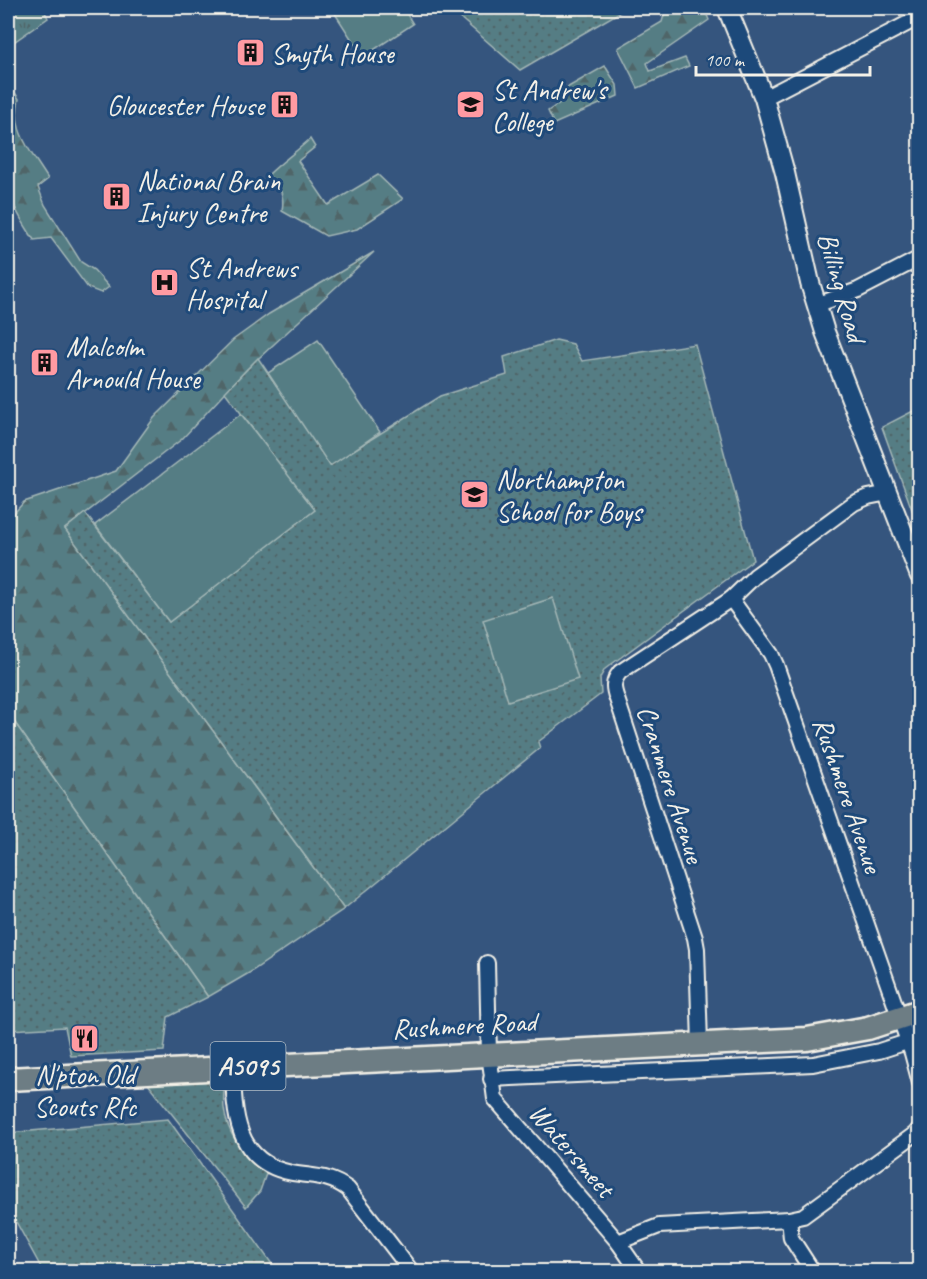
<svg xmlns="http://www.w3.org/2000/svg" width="927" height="1279" viewBox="0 0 927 1279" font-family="Caveat,sans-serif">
  <defs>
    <pattern id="grass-tufts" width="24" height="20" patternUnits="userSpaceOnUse" patternTransform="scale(1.5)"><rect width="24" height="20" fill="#557d84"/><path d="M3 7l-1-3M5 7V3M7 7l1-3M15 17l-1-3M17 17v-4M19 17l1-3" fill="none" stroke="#506568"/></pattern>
    <pattern id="forest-firs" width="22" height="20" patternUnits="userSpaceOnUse" patternTransform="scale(1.5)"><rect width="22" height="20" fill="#557d84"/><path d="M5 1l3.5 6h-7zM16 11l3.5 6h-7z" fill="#506568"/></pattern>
    <pattern id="park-dots" width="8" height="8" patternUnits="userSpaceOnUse" patternTransform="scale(1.5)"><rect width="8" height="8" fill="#557d84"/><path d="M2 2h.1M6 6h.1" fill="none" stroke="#506568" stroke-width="1.8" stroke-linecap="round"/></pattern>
  </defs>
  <rect width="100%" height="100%" fill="#35557e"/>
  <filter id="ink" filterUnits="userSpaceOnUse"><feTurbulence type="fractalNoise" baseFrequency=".0167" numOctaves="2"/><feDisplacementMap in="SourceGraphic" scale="12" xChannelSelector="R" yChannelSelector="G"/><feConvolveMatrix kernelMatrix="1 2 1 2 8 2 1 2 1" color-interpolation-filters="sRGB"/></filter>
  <g filter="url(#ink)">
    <path fill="url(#grass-tufts)" stroke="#a4b7b6" stroke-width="1.5" d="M 8,8 L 43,8 L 48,18 L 8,46 Z"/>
    <g fill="url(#forest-firs)" stroke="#a4b7b6" stroke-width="1.5">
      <path d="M 666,8 L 704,8 L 709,20 L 647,63 L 650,71 L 685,58 L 689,66 L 638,88 L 618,48 L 662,22 Z"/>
      <path d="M 605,66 L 617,85 L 618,96 L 554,124 L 548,111 L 561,102 L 563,90 Z"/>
      <path d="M 14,91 L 19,99 C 11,132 31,151 48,179 L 38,187 L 45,205 L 81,262 L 94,270 L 109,287 L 101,293 L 88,288 L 51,238 L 34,240 C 23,222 11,206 8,184 C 6,173 12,162 8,151 L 8,94 Z"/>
      <path d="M 310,139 L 315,147 L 298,161 L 328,205 L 378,175 L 403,199 L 357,229 L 326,236 L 282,211 C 285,194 280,187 268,175 C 281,162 296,152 310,139 Z"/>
      <path d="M 374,252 L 247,369 L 182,439 L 65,529 L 344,909 L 249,973 L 208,997 L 8,713 L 8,520 L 24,502 L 116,471 L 154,418 L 233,340 L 269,314 Z"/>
    </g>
    <g fill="url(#park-dots)" stroke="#a4b7b6" stroke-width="1.5">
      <path d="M 449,8 L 627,8 L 520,70 Z"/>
      <path d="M 556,340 L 573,344 L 582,361 L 695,344 L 753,560 L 605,669 L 600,678 L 601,694 L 538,742 L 540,748 L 344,909 L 65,529 L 85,513 L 169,622 L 314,510 L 225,392 L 258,358 L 330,465 L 440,396 L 507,375 L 504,357 Z"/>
      <path d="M 919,408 L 919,529 L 882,427 Z"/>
      <path d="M 8,713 L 208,997 L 168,1017 L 164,1051 L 71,1056 L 65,1027 L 8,1030 Z"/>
      <path d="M 144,1079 L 225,1080 C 224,1089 223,1099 224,1108 C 227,1135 246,1158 266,1174 L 260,1191 L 246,1207 Z"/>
      <path d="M 168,1119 L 277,1271 L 43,1271 L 8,1207 L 8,1133 Z"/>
    </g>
    <g fill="#557d84" stroke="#a4b7b6" stroke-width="1.5">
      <path d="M 342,8 L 403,8 L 413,24 L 363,57 L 334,12 Z"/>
      <path d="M 318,340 L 380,432 L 330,466 L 268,373 Z"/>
      <path d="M 241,414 L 315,510 L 169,622 L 95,525 Z"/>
      <path d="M 553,598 L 578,679 L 508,701 L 483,620 Z"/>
    </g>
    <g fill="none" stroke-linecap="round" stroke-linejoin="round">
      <defs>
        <g id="minor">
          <path d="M 764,98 L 920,17"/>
          <path d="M 816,305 L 858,290 L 920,258"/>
          <path d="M 731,599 L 771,654 L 776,665 L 912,1053 L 920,1083"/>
          <path d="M 487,963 L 489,1054 L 495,1099 L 618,1242 L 639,1272"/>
          <path d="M 700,1044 L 697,949 L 695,938 L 617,699 C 613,688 612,682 620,672 L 731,599 L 755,576 L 854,503 L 868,497 L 888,493"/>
          <path d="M 233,1067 C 234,1113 235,1162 292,1173 C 315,1177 329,1175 348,1189 L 412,1272"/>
          <path d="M 491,1079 L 813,1064 L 879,1051 L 907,1042"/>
          <path d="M 789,1219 L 791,1238 L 813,1272"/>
          <path d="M 618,1242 L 659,1226 L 789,1219 L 803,1216 L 915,1134 L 920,1128"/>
        </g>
        <path id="tertiary" d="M 727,8 L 764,98 L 785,173 L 810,283 L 825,332 L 920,576"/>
        <path id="primary" d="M 8,1079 L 807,1039 L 868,1028 L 920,1011"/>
      </defs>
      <use href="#minor" stroke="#f4f1e8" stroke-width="18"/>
      <use href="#tertiary" stroke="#f4f1e8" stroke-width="22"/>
      <use href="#primary" stroke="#f4f1e8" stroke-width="27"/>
      <use href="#minor" stroke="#1f4a7a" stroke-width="14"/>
      <use href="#tertiary" stroke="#1f4a7a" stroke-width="18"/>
      <use href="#primary" stroke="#6d7d84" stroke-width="22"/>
    </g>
  </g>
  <defs>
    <symbol id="building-square" viewBox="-11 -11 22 22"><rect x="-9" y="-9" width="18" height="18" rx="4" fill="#ff9aa2" stroke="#1f4a7a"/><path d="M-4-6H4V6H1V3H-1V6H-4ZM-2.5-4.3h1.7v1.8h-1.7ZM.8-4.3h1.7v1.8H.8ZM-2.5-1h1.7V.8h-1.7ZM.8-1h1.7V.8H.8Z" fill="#111"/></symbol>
    <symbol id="school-square" viewBox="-11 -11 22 22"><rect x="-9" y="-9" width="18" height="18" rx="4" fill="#ff9aa2" stroke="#1f4a7a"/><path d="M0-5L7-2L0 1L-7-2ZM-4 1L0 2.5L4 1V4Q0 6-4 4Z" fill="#111"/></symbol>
    <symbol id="hospital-square" viewBox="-11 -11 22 22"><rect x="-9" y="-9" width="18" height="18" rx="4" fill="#ff9aa2" stroke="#1f4a7a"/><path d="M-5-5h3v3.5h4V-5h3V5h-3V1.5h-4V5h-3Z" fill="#111"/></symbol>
    <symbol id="restaurant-square" viewBox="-11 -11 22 22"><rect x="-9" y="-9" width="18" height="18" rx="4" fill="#ff9aa2" stroke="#1f4a7a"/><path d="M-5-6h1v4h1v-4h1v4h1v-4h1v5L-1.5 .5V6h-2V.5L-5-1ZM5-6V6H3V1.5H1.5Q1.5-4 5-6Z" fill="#111"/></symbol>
  </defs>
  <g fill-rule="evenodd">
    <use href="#building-square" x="234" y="36" width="33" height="33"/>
    <use href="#building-square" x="268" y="88" width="33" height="33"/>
    <use href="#school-square" x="454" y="88" width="33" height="33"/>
    <use href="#building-square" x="100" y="180" width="33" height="33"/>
    <use href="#hospital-square" x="148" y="266" width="33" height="33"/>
    <use href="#building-square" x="28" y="346" width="33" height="33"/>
    <use href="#school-square" x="458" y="478" width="33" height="33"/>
    <use href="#restaurant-square" x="68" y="1022" width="33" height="33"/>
  </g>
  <g text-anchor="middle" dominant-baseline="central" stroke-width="6" stroke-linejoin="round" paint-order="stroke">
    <rect fill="#1f4a7a" stroke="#b4bfc7" stroke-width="1.5" x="210.5" y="1042" width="75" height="48" rx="4.5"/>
    <g font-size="27" font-weight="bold" fill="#f4f1e8">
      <text x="248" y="1066">A5095</text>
    </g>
    <g font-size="28" fill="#f4f1e8" stroke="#1f4a7a" text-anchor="start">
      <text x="271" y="53">Smyth House</text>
      <text x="492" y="89">St Andrew's<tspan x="492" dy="32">College</tspan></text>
      <text x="264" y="105" text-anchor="end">Gloucester House</text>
      <text x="137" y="180">National Brain<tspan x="137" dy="32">Injury Centre</tspan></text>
      <text x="186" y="267">St Andrews<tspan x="186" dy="32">Hospital</tspan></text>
      <text x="66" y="346">Malcolm<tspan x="66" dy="32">Arnould House</tspan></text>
      <text x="496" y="479">Northampton<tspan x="496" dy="32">School for Boys</tspan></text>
      <text x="85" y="1074" text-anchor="middle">N'pton Old<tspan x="85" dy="32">Scouts Rfc</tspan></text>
    </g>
    <g font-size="28" fill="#f4f1e8" stroke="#1f4a7a">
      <text transform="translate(842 287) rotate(74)">Billing Road</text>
      <text transform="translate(671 784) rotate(72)">Cranmere Avenue</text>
      <text transform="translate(848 795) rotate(71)">Rushmere Avenue</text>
      <text transform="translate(464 1025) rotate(-3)">Rushmere Road</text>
      <text transform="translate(572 1150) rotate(49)">Watersmeet</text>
    </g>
  </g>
  <rect width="927" height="1279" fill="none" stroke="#1f4a7a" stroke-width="30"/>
  <rect x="15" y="15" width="897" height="1249" fill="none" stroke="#f4f1e8" stroke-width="2" filter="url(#ink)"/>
  <path d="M696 66v9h174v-9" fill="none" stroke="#f4f1e8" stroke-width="3"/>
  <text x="705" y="66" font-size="18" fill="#f4f1e8" stroke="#1f4a7a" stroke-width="4.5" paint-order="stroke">100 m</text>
</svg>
